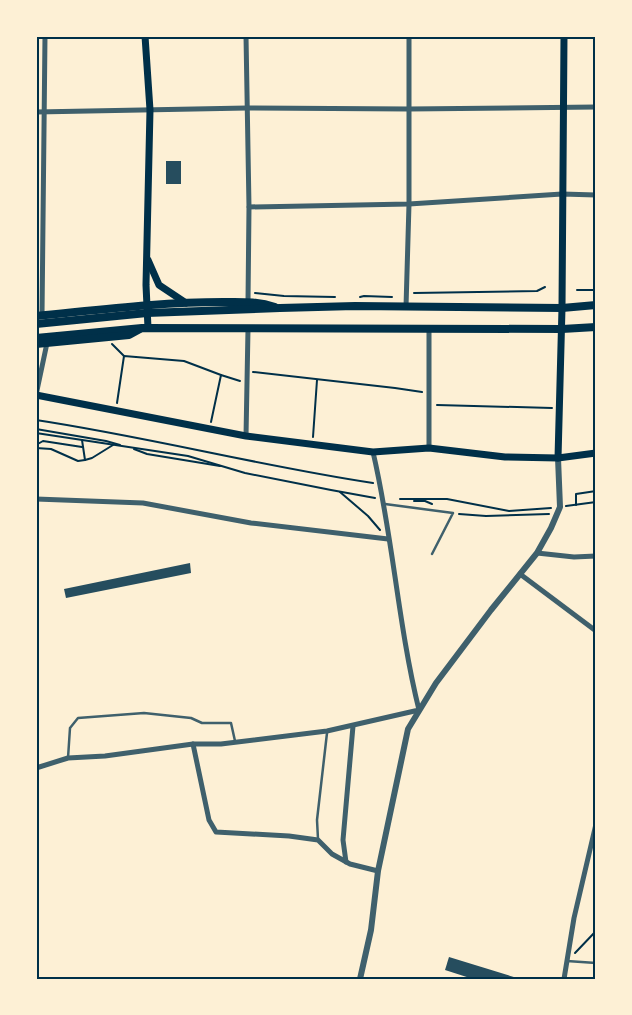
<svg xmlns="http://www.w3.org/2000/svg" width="632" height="1015" viewBox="0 0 632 1015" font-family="Barlow,sans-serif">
  <rect width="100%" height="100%" fill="#fdf0d5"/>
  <g fill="#264d5e">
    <rect x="166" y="161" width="15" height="23"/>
    <path d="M 190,563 L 191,573 L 66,598 L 64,589 Z"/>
    <path d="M 449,957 L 517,978 L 516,979 L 473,979 L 445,970 Z"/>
  </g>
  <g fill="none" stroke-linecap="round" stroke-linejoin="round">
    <g stroke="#003049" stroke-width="2">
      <path d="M 577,290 L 596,290"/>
      <path d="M 255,293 L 284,296 L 335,297"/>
      <path d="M 414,293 L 537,291 L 545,287"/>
      <path d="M 360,297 L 364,296 L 392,297"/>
      <path d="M 112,344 L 124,356"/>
      <path d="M 253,372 L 395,388 L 422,392"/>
      <path d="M 117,403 L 124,356 L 184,361 L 221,375"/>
      <path d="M 437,405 L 552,408"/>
      <path d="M 36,420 C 149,437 260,466 373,483"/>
      <path d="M 211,422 L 221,375 L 240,381"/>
      <path d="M 36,429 L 106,441 L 120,445"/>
      <path d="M 36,433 L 188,456 L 245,473 L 331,490 L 375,498"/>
      <path d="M 313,437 L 317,380"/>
      <path d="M 82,440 L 85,460 L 92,458 L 113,445"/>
      <path d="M 36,445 L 43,441 L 82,447"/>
      <path d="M 36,448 L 51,449 L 78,461 L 85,460"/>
      <path d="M 134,449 L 147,454 L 220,466"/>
      <path d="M 340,492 L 368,516 L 380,530"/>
      <path d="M 400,499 L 447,499 L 509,511 L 551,508"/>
      <path d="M 414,501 L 425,501 L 432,504"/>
      <path d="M 576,505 L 576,494 L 596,491"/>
      <path d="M 566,506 L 596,502"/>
      <path d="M 459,514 L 486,516 L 549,514"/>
      <path d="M 575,953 L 596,931"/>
    </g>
    <g stroke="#3f606c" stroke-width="2.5">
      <path d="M 385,504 L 453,513 L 432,554"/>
      <path d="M 68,758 L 70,728 L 78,718 L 144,713 L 191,718 L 202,723 L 231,723 L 235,741"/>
      <path d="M 318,839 L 317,820 L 327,733"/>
      <path d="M 567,961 L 596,963"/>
    </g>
    <g stroke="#3f606c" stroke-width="5">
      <path d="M 246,36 L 249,207 L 248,302"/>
      <path d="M 36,112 L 247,108 L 409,109 L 596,107"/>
      <path d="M 249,207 L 409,204 L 562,194 L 596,195"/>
      <path d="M 406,307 L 409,204 L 409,36"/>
      <path d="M 42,315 L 45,36"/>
      <path d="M 429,329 L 429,448"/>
      <path d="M 36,395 L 47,343"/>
      <path d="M 246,436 L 248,329"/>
      <path d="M 36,499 L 143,503 L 251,523 L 388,539"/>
      <path d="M 537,553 L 574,557 L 596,556"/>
      <path d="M 520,574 L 596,631"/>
      <path d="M 193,744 L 209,820 L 216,832 L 289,836 L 318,840 L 332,854 L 350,864 L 378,871"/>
      <path d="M 36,768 L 68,758 L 105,756 L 193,744 L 221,744 L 327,731 L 419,710 C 398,625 393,537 373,452"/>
      <path d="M 346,862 L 343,840 L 353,726"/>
      <path d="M 564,979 L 574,918 L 596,824"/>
    </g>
    <path stroke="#3f606c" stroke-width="6" d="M 360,979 L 371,930 L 378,871 L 408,729 L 436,683 L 491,610 L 537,553 L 551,528 L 560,507 L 558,458"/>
    <g stroke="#003049" stroke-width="7">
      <path d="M 145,36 L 150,110 L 146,285 L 148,328"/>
      <path d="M 148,260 L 159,285 L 186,303"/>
      <path d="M 36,395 L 246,436 L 373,452 L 429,448 L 505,457 L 558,458 L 596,453"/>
      <path d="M 558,458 L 562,308 L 564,36"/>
    </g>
    <g stroke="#003049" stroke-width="8">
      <path d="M 36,316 C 98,310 160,302 223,302 C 241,302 258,301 275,307"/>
      <path d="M 36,324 L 147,313 L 280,308 L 355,306 L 562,308 L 596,305"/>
      <path d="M 36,338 L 142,328 L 562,329 L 596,327"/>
      <path d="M 36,344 L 129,335 L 140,329"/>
    </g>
  </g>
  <rect width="632" height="1015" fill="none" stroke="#fdf0d5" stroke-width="75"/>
  <rect x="38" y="38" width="556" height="940" fill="none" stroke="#003049" stroke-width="2"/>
</svg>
